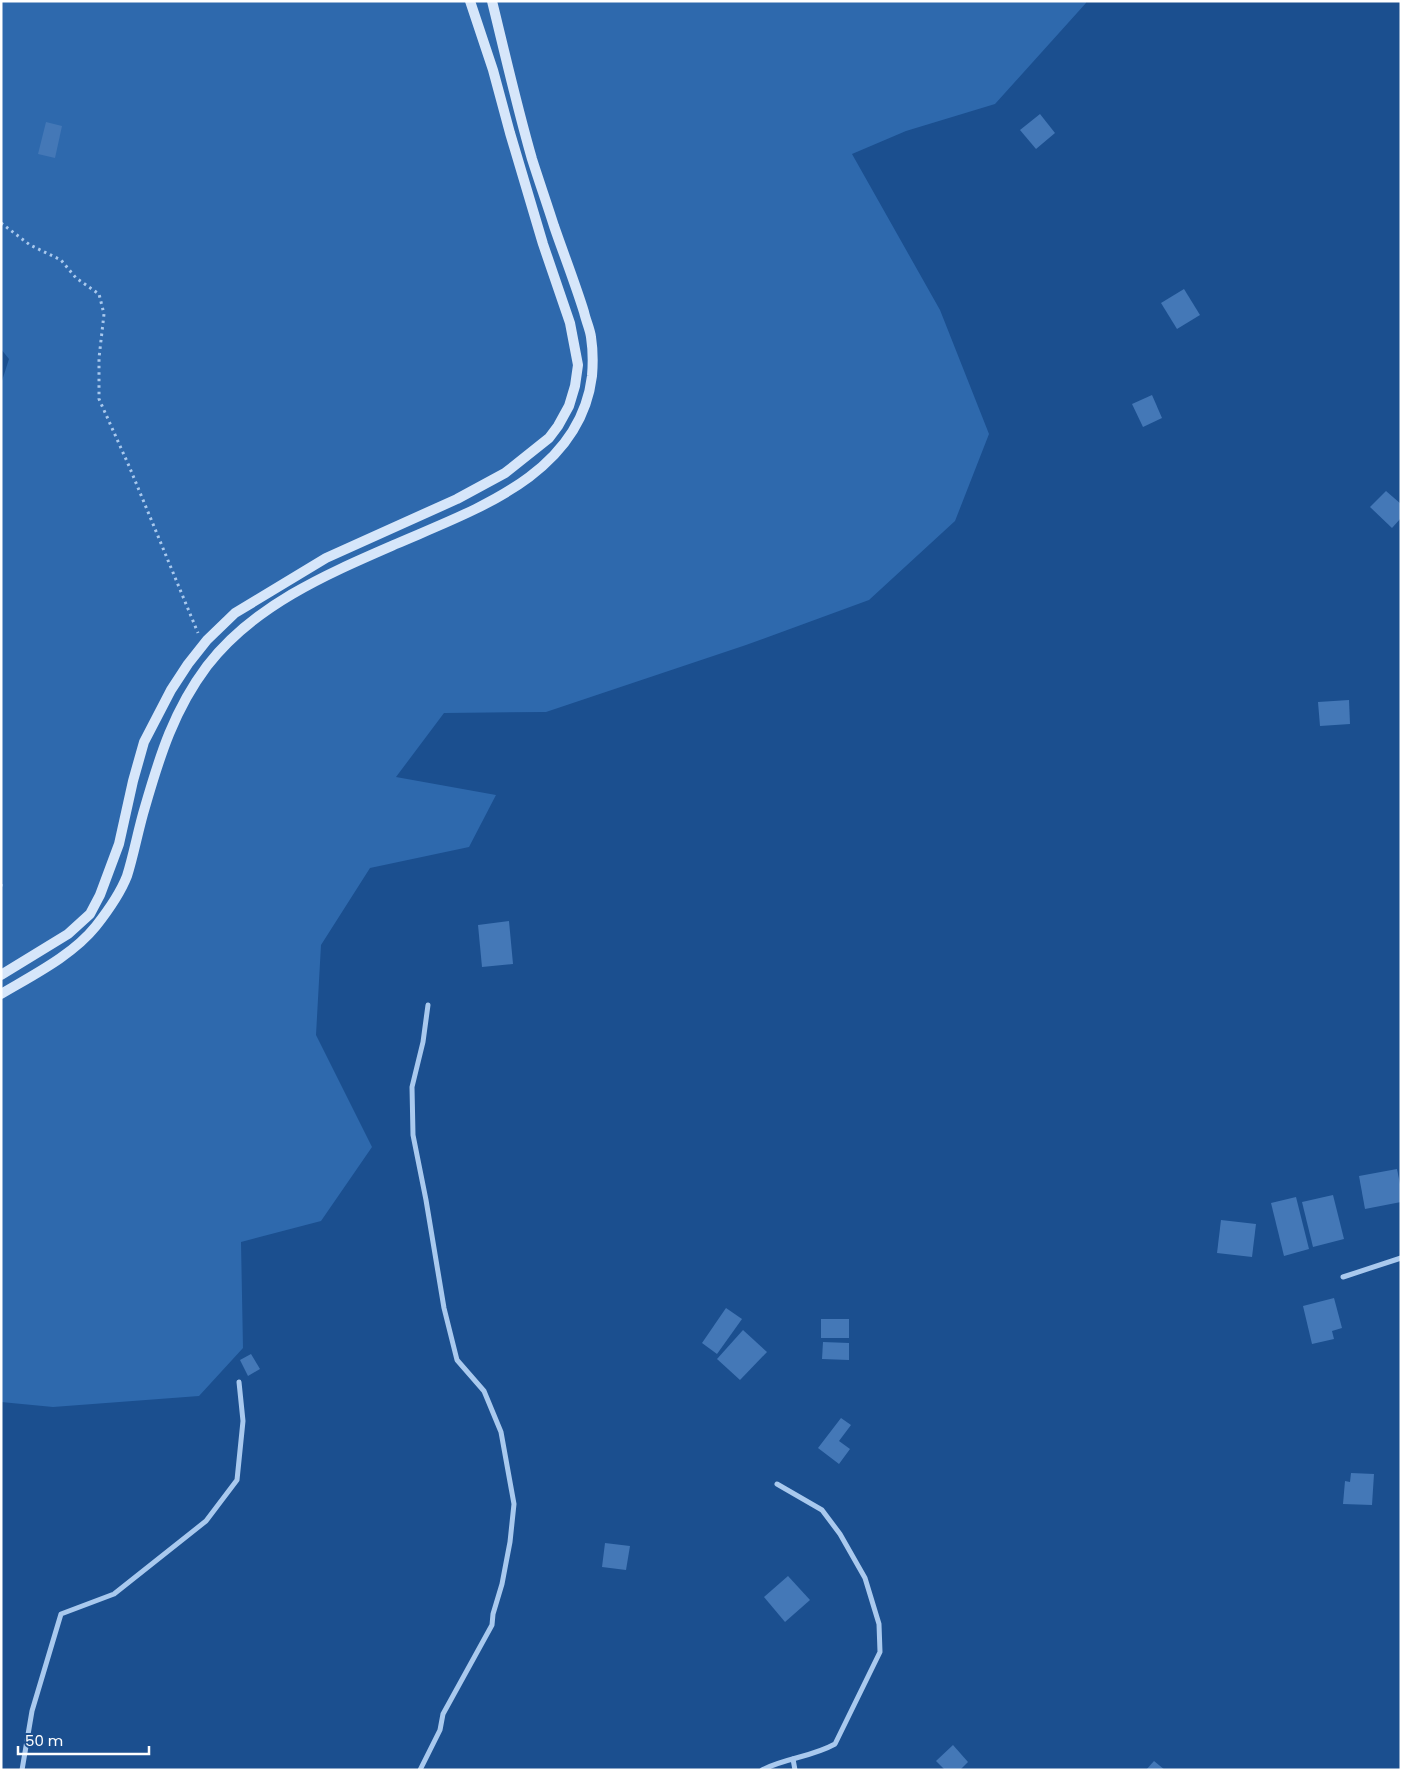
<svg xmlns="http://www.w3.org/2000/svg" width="1402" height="1771" viewBox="0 0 1402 1771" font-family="Poppins,sans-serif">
  <rect width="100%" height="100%" fill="#1b4f8f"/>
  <path fill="#2e69ad" d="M 1,1 L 1086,1 L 1086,3 L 995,104 L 906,131 L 852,154 L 940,310 L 989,434 L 955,521 L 869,600 L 746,645 L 546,712 L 444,713 L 396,777 L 496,795 L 469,847 L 370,868 L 321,945 L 316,1035 L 372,1147 L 321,1221 L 241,1242 L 243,1348 L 199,1396 L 53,1407 L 1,1402 L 1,384 L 9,359 L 1,349 Z"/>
  <g fill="#4478b7">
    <path d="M 1040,114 L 1055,133 L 1036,149 L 1020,130 Z"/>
    <path d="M 46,122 L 62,126 L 55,158 L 38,154 Z"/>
    <path d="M 1184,289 L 1200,315 L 1177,329 L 1161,303 Z"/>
    <path d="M 1152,395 L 1162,418 L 1143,427 L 1132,404 Z"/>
    <path d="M 1386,491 L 1401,504 L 1401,518 L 1392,528 L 1370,507 Z"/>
    <path d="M 1349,700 L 1350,724 L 1320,726 L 1318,702 Z"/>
    <path d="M 509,921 L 513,964 L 482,967 L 478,925 Z"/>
    <path d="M 1397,1169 L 1401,1189 L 1401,1202 L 1365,1209 L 1359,1176 Z"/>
    <path d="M 1333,1195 L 1344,1239 L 1313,1247 L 1302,1202 Z"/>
    <path d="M 1296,1197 L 1309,1249 L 1284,1256 L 1271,1203 Z"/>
    <path d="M 1221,1220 L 1256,1224 L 1252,1257 L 1217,1253 Z"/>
    <path d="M 1334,1298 L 1342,1328 L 1332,1331 L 1334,1339 L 1312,1344 L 1303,1306 Z"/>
    <path d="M 726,1308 L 742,1319 L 717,1354 L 702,1343 Z"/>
    <rect x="821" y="1319" width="28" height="19"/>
    <path d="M 743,1330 L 767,1352 L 740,1380 L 717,1359 Z"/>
    <path d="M 823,1342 L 849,1343 L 849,1360 L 822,1359 Z"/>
    <path d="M 251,1354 L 260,1369 L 248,1376 L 240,1360 Z"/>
    <path d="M 841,1418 L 851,1425 L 839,1441 L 850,1449 L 839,1464 L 818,1448 Z"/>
    <path d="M 1351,1473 L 1374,1474 L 1372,1505 L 1343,1504 L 1345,1481 L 1350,1482 Z"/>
    <path d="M 605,1543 L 630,1546 L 626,1570 L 602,1567 Z"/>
    <path d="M 788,1576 L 810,1600 L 785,1622 L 764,1597 Z"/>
    <path d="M 953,1745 L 968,1762 L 960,1770 L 945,1770 L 936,1761 Z"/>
    <path d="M 1154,1761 L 1165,1770 L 1146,1770 Z"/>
  </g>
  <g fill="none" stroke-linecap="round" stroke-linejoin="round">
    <g stroke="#a9c9ee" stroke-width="3" stroke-dasharray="2.5 4" stroke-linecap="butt">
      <path d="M 1,223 L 30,245 L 61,260 L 76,278 L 99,294 L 104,314 L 99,358 L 99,399 L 129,466 L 198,633"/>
      <path d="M 1,884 L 1,890"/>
    </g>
    <g stroke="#a9c9ee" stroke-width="5">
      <path d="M 1343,1277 L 1401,1258"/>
      <path d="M 793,1759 L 795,1770"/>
      <path d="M 22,1770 L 32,1711 L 61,1614 L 114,1594 L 206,1521 L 237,1480 L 243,1421 L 239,1382"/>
      <path d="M 420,1770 L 440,1730 L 443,1714 L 492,1625 L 493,1614 L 502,1584 L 510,1542 L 514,1504 L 501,1432 L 484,1391 L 457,1360 L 444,1308 L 426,1200 L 413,1135 L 412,1087 L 423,1042 L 428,1005"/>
      <path d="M 762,1770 C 785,1758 812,1757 835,1744 L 880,1652 L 879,1624 L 865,1578 L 840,1534 L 822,1510 L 777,1484"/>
    </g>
    <g stroke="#d6e6fa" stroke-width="10">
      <path d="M 1,975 L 68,934 L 90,914 L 100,895 L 119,844 L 133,781 L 144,742 L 171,690 L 188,664 L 207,640 L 235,613 L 326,558 L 457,499 L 505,473 L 549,438 L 558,426 L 569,406 L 575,386 L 578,365 L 570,323 L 543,244 L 510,133 L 493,70 L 470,1"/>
      <path d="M 1,994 C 33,975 73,955 96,926 C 107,912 120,894 127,876 C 134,854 138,830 145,807 C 160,755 174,710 207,666 C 254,605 327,574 396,544 C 474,510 580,475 592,376 C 593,364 593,350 591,337 C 590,329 586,321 584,312 C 575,283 564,255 554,226 C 547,204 539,181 532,159 C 517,107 505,54 492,1"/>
    </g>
  </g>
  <rect width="1402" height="1771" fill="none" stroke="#ffffff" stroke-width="5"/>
  <path d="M18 1746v8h131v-8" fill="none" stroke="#ffffff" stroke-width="2.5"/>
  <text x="25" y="1746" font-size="15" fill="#ffffff" stroke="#1b4f8f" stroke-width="4" paint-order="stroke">50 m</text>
</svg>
